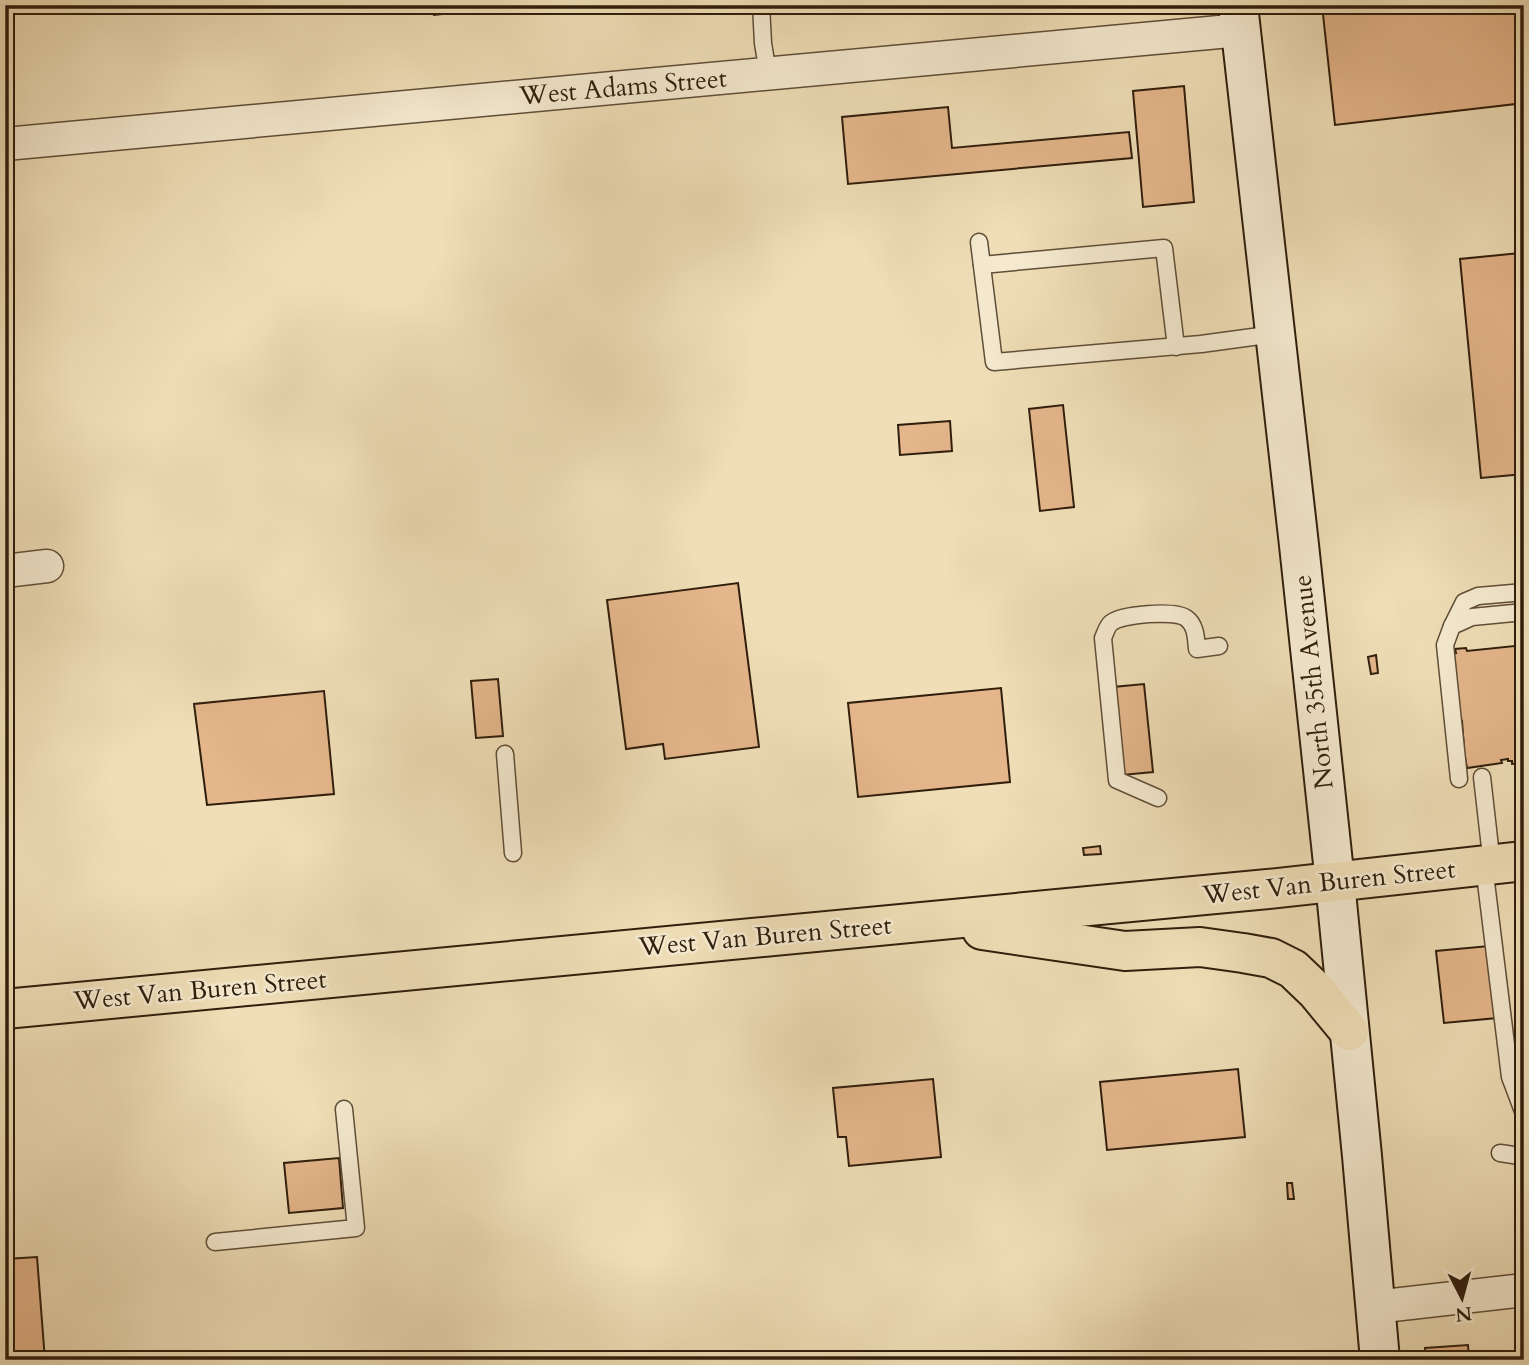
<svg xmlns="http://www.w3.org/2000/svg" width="1529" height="1365" viewBox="0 0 1529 1365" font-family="Cardo,serif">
  <rect width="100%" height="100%" fill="#efdeb7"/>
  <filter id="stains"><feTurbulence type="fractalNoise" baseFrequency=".00286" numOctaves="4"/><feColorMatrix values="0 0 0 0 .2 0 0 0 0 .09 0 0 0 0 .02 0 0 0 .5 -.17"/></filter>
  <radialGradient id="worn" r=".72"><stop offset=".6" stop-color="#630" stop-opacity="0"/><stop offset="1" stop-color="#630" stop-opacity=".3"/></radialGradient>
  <g fill="#e5b68b" stroke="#2f1e0c" stroke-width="2">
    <path d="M 433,5 L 488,5 L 488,9 L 434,15 Z"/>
    <path d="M 1322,5 L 1524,5 L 1524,103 L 1335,125 Z"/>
    <path d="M 1184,86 L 1194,202 L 1143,207 L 1133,91 Z"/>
    <path d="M 948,107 L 952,148 L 1129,132 L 1132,158 L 848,184 L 842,117 Z"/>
    <path d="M 1520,253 L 1524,253 L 1524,474 L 1481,478 L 1460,259 Z"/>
    <path d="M 1063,405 L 1074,507 L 1040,511 L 1029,409 Z"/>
    <path d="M 950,421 L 952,451 L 900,455 L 898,425 Z"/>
    <path d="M 738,583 L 759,747 L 665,759 L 663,744 L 626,749 L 607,600 Z"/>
    <path d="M 1524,645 L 1524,763 L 1512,764 L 1512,761 L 1508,761 L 1508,759 L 1501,760 L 1502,763 L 1467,768 L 1465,757 L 1461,757 L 1460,748 L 1464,748 L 1462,721 L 1457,722 L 1449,653 L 1456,653 L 1455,649 L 1466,648 L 1467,651 Z"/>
    <path d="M 1376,655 L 1378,673 L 1371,674 L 1368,657 Z"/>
    <path d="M 498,679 L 503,736 L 476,738 L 471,681 Z"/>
    <path d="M 1144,684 L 1153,772 L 1122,775 L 1113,687 Z"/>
    <path d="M 1001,688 L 1010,782 L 858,797 L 848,703 Z"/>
    <path d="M 324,691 L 334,794 L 207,805 L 194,704 Z"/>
    <path d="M 1100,846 L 1101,854 L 1084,855 L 1083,848 Z"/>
    <path d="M 1489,946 L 1497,1018 L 1444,1023 L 1436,951 Z"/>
    <path d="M 1238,1069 L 1245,1137 L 1107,1150 L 1100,1082 Z"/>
    <path d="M 933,1079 L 941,1157 L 849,1166 L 846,1137 L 838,1137 L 833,1088 Z"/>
    <path d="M 339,1158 L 343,1208 L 289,1213 L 284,1163 Z"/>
    <path d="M 1287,1183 L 1292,1183 L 1294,1199 L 1288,1199 Z"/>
    <path d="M 37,1257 L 45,1360 L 5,1360 L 5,1259 Z"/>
    <path d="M 1468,1345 L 1469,1360 L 1426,1360 L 1425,1348 Z"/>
  </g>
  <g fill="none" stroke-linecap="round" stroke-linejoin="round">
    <defs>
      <g id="service">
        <path d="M 761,5 L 763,43 L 768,74"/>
        <path d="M 979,242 L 994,362 L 1201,344 L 1275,334"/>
        <path d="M 982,265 L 1164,248 L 1176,347"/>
        <path d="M 1452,626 L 1464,602 L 1478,596 L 1524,592"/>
        <path d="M 505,754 L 513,853"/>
        <path d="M 1482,777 L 1492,865"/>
        <path d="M 1459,779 L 1445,645 L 1452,626 L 1472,617 L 1524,612"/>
        <path d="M 1158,798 L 1117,780 L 1103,638 C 1105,634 1107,626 1111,623 C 1121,614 1175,610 1186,618 C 1196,625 1196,638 1197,649 L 1219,646"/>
        <path d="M 1484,866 L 1510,1077 L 1524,1114"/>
        <path d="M 1500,1153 L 1520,1156 L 1524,1150"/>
        <path d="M 215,1242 L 356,1228 L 344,1109"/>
      </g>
      <g id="minor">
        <path d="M 5,144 L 1241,30"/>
        <path d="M 5,571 L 47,566"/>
        <path d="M 1375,1307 L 1524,1290"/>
      </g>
      <path id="secondary" d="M 1238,5 L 1299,545 L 1335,882 L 1362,1156 L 1380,1360"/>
      <g id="primary">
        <path d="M 982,930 L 1125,951 L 1200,947 L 1243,953 L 1271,958 L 1293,969 L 1316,991 L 1349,1031"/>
        <path d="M 5,1009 L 1268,889 L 1524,861"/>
      </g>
    </defs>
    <use href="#service" stroke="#5f4e37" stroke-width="19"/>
    <use href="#minor" stroke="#5f4e37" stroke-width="35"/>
    <use href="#secondary" stroke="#2f1e0c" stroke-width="42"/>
    <use href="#primary" stroke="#2f1e0c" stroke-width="42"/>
    <use href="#service" stroke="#f5ead0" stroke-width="16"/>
    <use href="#minor" stroke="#f5ead0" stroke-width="32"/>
    <use href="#secondary" stroke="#f5ead0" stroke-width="38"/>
    <use href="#primary" stroke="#efdeb7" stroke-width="38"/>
  </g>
  <g text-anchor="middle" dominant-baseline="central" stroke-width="5" stroke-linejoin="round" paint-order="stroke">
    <g font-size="26" fill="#2f1e0c" stroke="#f5ead0">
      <text transform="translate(623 87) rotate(-5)">West Adams Street</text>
      <text transform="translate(1313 682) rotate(-96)">North 35th Avenue</text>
      <text transform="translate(1329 882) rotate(-6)">West Van Buren Street</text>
      <text transform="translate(765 936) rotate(-5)">West Van Buren Street</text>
      <text transform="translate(200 990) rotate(-5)">West Van Buren Street</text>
    </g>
  </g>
  <rect width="1529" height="1365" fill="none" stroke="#efdeb7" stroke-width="28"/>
  <rect x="7" y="7" width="1515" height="1351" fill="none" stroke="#2f1e0c" stroke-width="3.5"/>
  <rect x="14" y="14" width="1501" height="1337" fill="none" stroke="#2f1e0c" stroke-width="2"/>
  <g transform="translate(1462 1298) rotate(174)" stroke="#f5ead0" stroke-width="5" paint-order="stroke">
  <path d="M0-5L12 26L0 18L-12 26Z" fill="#2f1e0c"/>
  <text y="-10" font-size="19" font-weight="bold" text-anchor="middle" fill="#2f1e0c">N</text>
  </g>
  <rect width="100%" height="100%" filter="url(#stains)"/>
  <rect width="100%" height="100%" fill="url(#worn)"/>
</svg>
